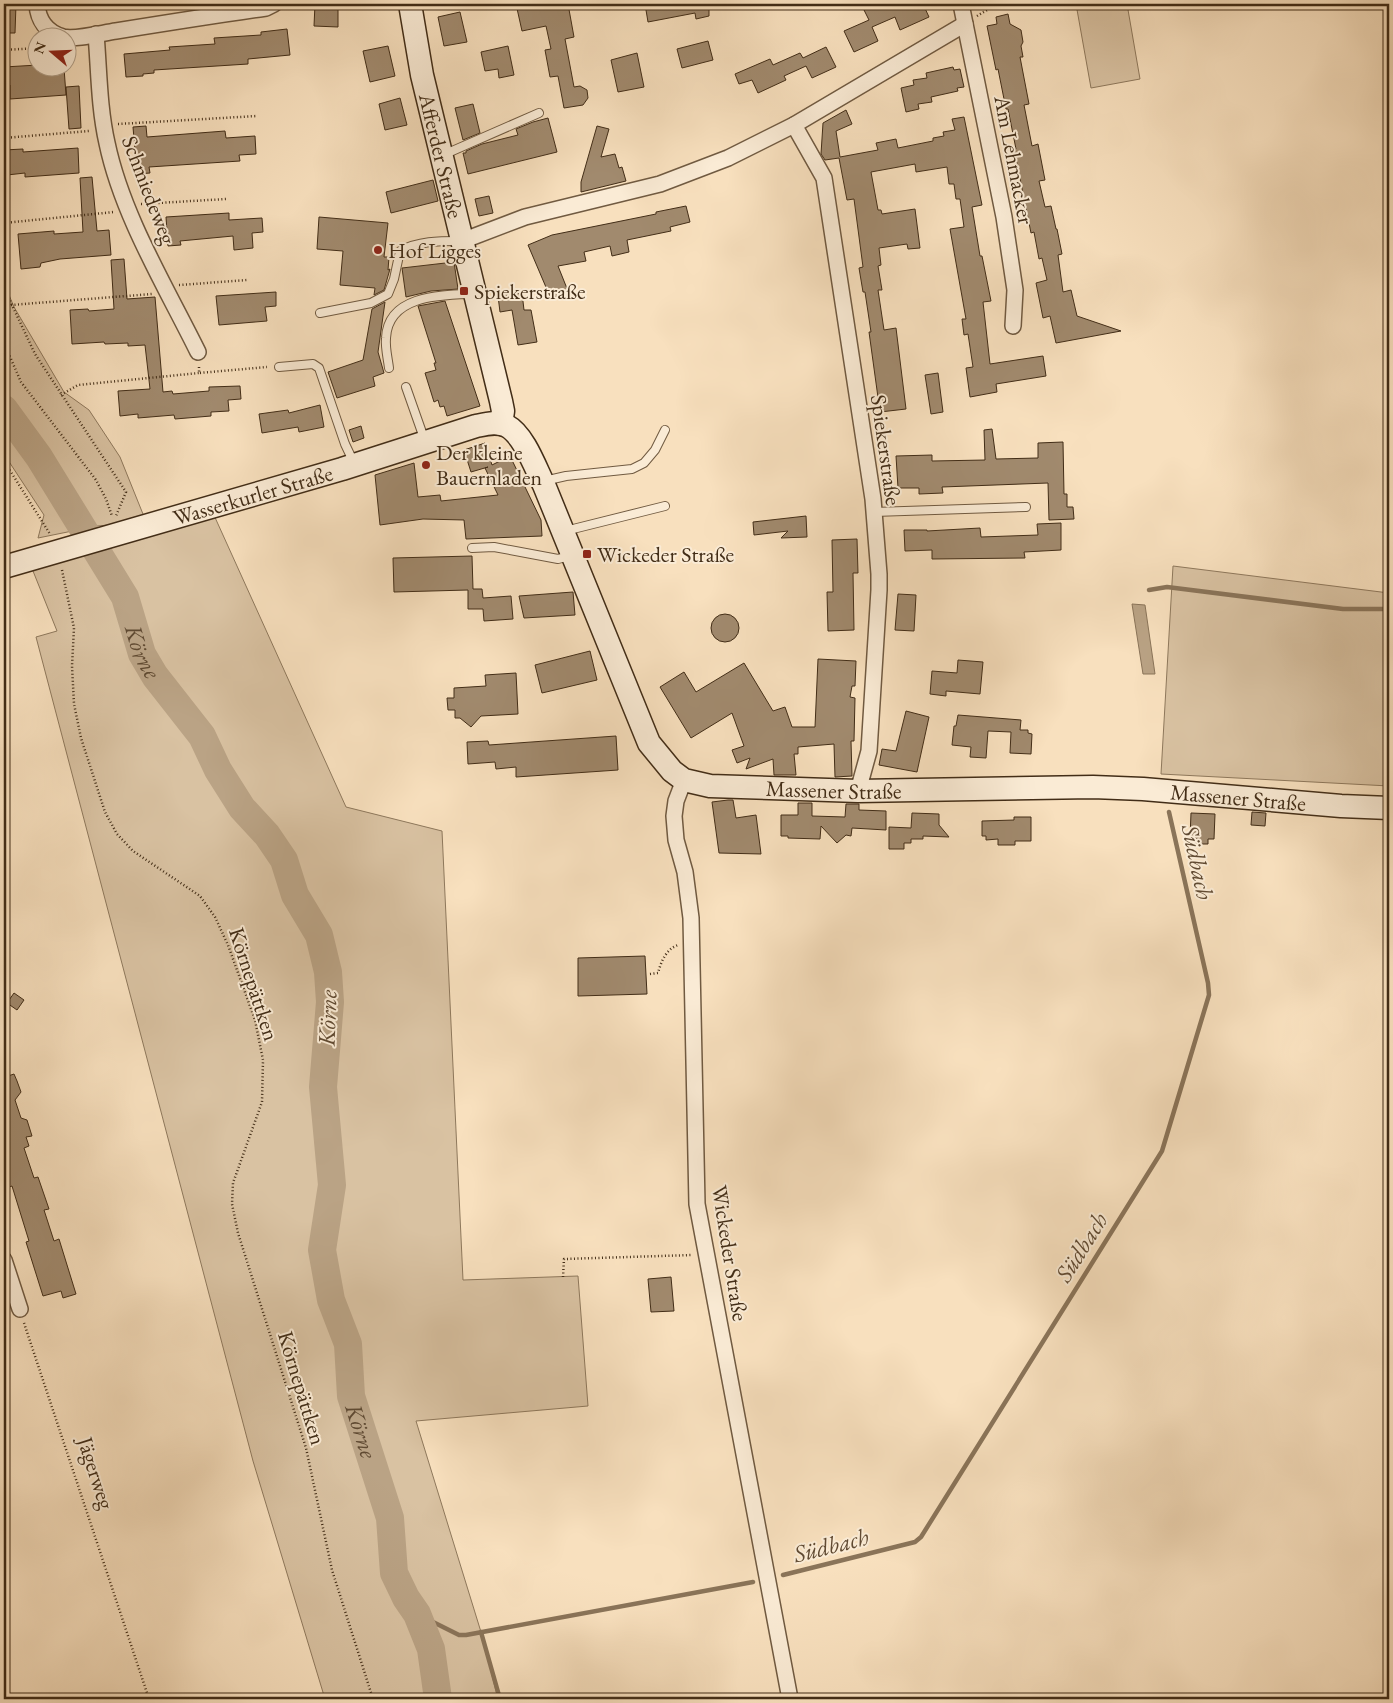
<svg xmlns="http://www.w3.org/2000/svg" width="1393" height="1703" viewBox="0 0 1393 1703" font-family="'EB Garamond',serif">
  <rect width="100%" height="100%" fill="#f8e0be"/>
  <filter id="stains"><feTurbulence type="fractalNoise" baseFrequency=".004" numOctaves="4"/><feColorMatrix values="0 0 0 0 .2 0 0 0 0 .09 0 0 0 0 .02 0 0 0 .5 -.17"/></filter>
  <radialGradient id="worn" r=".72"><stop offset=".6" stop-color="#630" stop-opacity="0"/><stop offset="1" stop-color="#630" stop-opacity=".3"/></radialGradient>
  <g fill="#d9c2a2" stroke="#8e785c">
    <path d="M 1076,4 L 1127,4 L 1140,79 L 1091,88 Z"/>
    <path d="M 4,283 L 14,307 L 64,392 L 89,410 L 120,457 L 145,519 L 121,524 L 97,526 L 38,538 L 44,515 L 4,454 Z"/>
    <path d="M 213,513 L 346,807 L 442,831 L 463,1280 L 578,1276 L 588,1406 L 416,1421 L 481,1632 L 498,1699 L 325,1699 L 253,1461 L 36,637 L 57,631 L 31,566 Z"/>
    <path d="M 1173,566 L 1389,593 L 1389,786 L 1161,774 Z"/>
  </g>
  <path fill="#baa385" stroke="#8a7459" d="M 1132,604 L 1145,605 L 1155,674 L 1143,674 Z"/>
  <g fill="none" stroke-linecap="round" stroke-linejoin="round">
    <g stroke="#8a7459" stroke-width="4.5">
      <path d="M 1149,590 L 1167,587 L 1343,609 L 1389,609"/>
      <path d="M 783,1575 L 915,1542 L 921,1537 L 1162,1151 L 1209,995 L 1208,983 L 1169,812"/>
      <path d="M 417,1614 L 459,1635 L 466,1635 L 753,1582"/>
      <path d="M 481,1632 L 500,1699"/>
    </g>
    <path stroke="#baa385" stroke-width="28" id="s1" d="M 4,409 L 39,457 L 125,597 L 142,654 L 155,676 L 202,736 L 218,770 L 242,808 L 267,835 L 284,860 L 295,895 L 319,935 L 328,972 L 330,1002 L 323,1087 L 332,1185 L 322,1250 L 331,1300 L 348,1344 L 351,1396 L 390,1518 L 394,1573 L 406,1598 L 417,1614 L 431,1649 L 438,1699"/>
  </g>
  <g fill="#a18a6e" stroke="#422d17">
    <path d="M 4,4 L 16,4 L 15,33 L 4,33 Z"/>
    <path d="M 315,4 L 338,4 L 338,27 L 314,26 Z"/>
    <path d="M 516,4 L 537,4 L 538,8 L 568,4 L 574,37 L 565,39 L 574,87 L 580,86 L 587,90 L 588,98 L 583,105 L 564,108 L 558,76 L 550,77 L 545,50 L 551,49 L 546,26 L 522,31 Z"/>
    <path d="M 645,4 L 709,4 L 709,16 L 696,19 L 695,13 L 648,22 Z"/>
    <path d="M 877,4 L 923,4 L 929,17 L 900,30 L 895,17 L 872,27 L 878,41 L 854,52 L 844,31 L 869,20 L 864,10 Z"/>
    <path d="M 460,12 L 467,42 L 444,46 L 438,17 Z"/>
    <path d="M 1008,14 L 1010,24 L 1021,30 L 1023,42 L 1021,46 L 1023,57 L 1020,57 L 1029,104 L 1024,105 L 1032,146 L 1038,144 L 1045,180 L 1039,181 L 1045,207 L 1051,206 L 1056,229 L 1057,229 L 1062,254 L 1058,255 L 1063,292 L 1071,290 L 1077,316 L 1121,331 L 1056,343 L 1050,316 L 1043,318 L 1036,283 L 1047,280 L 1042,258 L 1039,259 L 1034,232 L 1031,233 L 1014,149 L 1016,149 L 1008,109 L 1006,109 L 998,69 L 996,70 L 987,26 L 997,24 L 996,17 Z"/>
    <path d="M 287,29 L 290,55 L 248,59 L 248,64 L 154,70 L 154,73 L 143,74 L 143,76 L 126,77 L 124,54 L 170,50 L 169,47 L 215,44 L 214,38 L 261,35 L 261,32 Z"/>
    <path d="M 708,41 L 713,60 L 682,68 L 677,49 Z"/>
    <path d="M 388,46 L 395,76 L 370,82 L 363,51 Z"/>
    <path d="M 508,46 L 514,75 L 499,78 L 498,69 L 485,71 L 481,52 Z"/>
    <path d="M 826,47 L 836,67 L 812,78 L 806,66 L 784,76 L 786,80 L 758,93 L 752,80 L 739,84 L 735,74 L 770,59 L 773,65 L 800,53 L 803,58 Z"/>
    <path d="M 637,53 L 644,87 L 618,92 L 611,60 Z"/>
    <path d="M 38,65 L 38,68 L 64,68 L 66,95 L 10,99 L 10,85 L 4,86 L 4,67 Z"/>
    <path d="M 953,67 L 954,70 L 960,69 L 964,87 L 957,88 L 958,91 L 931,97 L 932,102 L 918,104 L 919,109 L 906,112 L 901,88 L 914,85 L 913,80 L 927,78 L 926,73 Z"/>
    <path d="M 79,86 L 81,128 L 69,129 L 66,87 Z"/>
    <path d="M 400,98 L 407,125 L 385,130 L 379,104 Z"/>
    <path d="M 473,104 L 480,133 L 463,140 L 455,108 Z"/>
    <path d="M 846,110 L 852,124 L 836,131 L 840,157 L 878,150 L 876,143 L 896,139 L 898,148 L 933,141 L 933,138 L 944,136 L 943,132 L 955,130 L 952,119 L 964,117 L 982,205 L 972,207 L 980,256 L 982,256 L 991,301 L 983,302 L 990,364 L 1043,356 L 1046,376 L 996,384 L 997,392 L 970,397 L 966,368 L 973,367 L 968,334 L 964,335 L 962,319 L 966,319 L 950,229 L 964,227 L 960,199 L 956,199 L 954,184 L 949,184 L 947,167 L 916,172 L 915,164 L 871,172 L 878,210 L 881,210 L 882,214 L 915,209 L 920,248 L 908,249 L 907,244 L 879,248 L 881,265 L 878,266 L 882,290 L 878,290 L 884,330 L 896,328 L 906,409 L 880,412 L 869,332 L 871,332 L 865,292 L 863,292 L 859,268 L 863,267 L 854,199 L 847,200 L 839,158 L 825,160 L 821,154 L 823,123 Z"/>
    <path d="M 548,118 L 557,152 L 468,174 L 463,153 L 466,153 L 466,151 L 482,144 L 518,135 L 516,129 L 533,122 Z"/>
    <path d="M 146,126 L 147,137 L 225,131 L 226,138 L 255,136 L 256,154 L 239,155 L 240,161 L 149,167 L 150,173 L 137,174 L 133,127 Z"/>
    <path d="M 597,126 L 609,129 L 601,157 L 615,154 L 619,168 L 622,167 L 626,181 L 581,192 L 581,182 Z"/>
    <path d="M 78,148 L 79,173 L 25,177 L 25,173 L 7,175 L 7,173 L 4,173 L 4,150 L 23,149 L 23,152 Z"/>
    <path d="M 92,177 L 97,231 L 109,230 L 111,255 L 60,259 L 41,263 L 40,267 L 21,269 L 18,234 L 54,231 L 54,234 L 83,232 L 80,178 Z"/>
    <path d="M 433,180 L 438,201 L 391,213 L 386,192 Z"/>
    <path d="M 489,196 L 493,213 L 479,216 L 475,199 Z"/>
    <path d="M 686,206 L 690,222 L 670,227 L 671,231 L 627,240 L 629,252 L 612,256 L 610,246 L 584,252 L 586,261 L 558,266 L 568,291 L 551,299 L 528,245 L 552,235 L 656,214 L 656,212 Z"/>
    <path d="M 229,213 L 229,220 L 262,218 L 263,232 L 252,233 L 253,248 L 234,250 L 233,236 L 180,241 L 181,245 L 168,246 L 166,217 Z"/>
    <path d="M 319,217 L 388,223 L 384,257 L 389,257 L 388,270 L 390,269 L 384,290 L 374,295 L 375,288 L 340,285 L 343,251 L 317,249 Z"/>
    <path d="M 124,259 L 127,299 L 155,297 L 163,392 L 172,391 L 173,394 L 209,391 L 209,387 L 240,386 L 241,399 L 228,400 L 229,411 L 211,412 L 211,416 L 175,419 L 174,415 L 138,418 L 138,414 L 120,416 L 118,391 L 150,389 L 145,345 L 128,346 L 128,343 L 105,344 L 104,342 L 72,344 L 70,310 L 88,309 L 89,311 L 114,309 L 111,260 Z"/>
    <path d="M 454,262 L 458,289 L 431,291 L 406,297 L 402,268 Z"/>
    <path d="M 276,292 L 276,306 L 265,307 L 267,321 L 219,325 L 216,296 Z"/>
    <path d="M 522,293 L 524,310 L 531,310 L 537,342 L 518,345 L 512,310 L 500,312 L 498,296 Z"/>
    <path d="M 445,301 L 480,406 L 447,416 L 444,406 L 440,407 L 438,400 L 434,402 L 425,373 L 436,370 L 434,363 L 436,363 L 418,306 Z"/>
    <path d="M 385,302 L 378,352 L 384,373 L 373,377 L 375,386 L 337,398 L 328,372 L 363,360 L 372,309 Z"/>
    <path d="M 938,373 L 943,412 L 931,414 L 925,375 Z"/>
    <path d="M 320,405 L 324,427 L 299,432 L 298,427 L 262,433 L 259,414 L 288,410 L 289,413 Z"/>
    <path d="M 361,426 L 364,438 L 353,442 L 349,430 Z"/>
    <path d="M 992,429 L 996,459 L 1038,458 L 1038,443 L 1063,442 L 1064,494 L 1067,494 L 1067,507 L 1073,507 L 1074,519 L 1049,520 L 1048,483 L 942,487 L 943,493 L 919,494 L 919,488 L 898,488 L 896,456 L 932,455 L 932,461 L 985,460 L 984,430 Z"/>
    <path d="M 485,443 L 492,465 L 510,456 L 541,520 L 542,536 L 466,539 L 464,520 L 423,519 L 380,525 L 375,475 L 414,463 L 418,497 L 440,495 L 441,501 L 498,495 L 485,468 L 488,467 L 471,472 L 464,450 Z"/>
    <path d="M 806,516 L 807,537 L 781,538 L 788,531 L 754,535 L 753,522 Z"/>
    <path d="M 1061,523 L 1061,550 L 1024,552 L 1025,558 L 932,559 L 932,550 L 905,551 L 904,530 L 927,530 L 927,531 L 980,528 L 981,537 L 1038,535 L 1037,524 Z"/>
    <path d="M 857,539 L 858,573 L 853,573 L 854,630 L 828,631 L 827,592 L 833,592 L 832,540 Z"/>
    <path d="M 472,556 L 473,589 L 482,589 L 483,598 L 511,596 L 513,619 L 484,621 L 483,609 L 468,609 L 468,590 L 394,592 L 393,558 Z"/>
    <path d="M 573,592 L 575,615 L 524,618 L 519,596 Z"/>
    <path d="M 898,594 L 916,595 L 914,631 L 895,630 Z"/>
    <circle cx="725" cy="628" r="14"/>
    <path d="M 590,651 L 597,680 L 542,693 L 535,665 Z"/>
    <path d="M 818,659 L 856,661 L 855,686 L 852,686 L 850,697 L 855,698 L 854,741 L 851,741 L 852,776 L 835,777 L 834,744 L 798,747 L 798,754 L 794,754 L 796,775 L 774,775 L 773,759 L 746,769 L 750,758 L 737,763 L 732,750 L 744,746 L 732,713 L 691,738 L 660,687 L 684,672 L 696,692 L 744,663 L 773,711 L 785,707 L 792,727 L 815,727 Z"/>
    <path d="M 958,660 L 983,662 L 980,694 L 946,691 L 946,696 L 930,694 L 932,671 L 957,673 Z"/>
    <path d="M 516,673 L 518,714 L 481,716 L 471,727 L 460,718 L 455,718 L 455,710 L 448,710 L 447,698 L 454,698 L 454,688 L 486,686 L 485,675 Z"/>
    <path d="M 906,711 L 929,717 L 917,772 L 879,765 L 882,749 L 896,751 Z"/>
    <path d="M 958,715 L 1021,720 L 1020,730 L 1028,730 L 1028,733 L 1032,734 L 1031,754 L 1010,753 L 1011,732 L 988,731 L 986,758 L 970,757 L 971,747 L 952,745 L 954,726 L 956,726 Z"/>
    <path d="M 616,736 L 618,770 L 516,777 L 516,767 L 496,769 L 495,762 L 468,764 L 467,742 L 488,741 L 489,745 Z"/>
    <path d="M 728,800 L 733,800 L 736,818 L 756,815 L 761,854 L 719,853 L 712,802 Z"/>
    <path d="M 798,803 L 812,803 L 812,816 L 845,817 L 846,804 L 859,804 L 859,810 L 886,811 L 886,830 L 852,828 L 851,836 L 846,835 L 837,843 L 821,826 L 820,839 L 788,838 L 788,836 L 781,836 L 781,815 L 798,815 Z"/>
    <path d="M 1252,812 L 1266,813 L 1265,826 L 1251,825 Z"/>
    <path d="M 912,813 L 939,814 L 939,825 L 949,837 L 923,836 L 923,839 L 911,839 L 911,843 L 904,843 L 904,849 L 889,849 L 889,827 L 911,828 Z"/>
    <path d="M 1191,813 L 1215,814 L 1214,839 L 1208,839 L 1208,844 L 1196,844 L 1196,838 L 1190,838 Z"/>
    <path d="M 1014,817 L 1031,817 L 1031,841 L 1015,841 L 1015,845 L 998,845 L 998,839 L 986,840 L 986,836 L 982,836 L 982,821 L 1014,820 Z"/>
    <path d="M 645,956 L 647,994 L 578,996 L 578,958 Z"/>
    <path d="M 14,993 L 24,1000 L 17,1010 L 7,1003 Z"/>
    <path d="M 4,1072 L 6,1072 L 8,1076 L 14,1074 L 17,1081 L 21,1092 L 15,1100 L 21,1118 L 27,1120 L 32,1136 L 26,1137 L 29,1146 L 24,1148 L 34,1178 L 38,1177 L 49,1209 L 44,1210 L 54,1241 L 59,1239 L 76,1294 L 63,1298 L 61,1291 L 43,1296 L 26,1242 L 29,1241 L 12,1186 L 4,1189 Z"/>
    <path d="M 671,1277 L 674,1311 L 651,1312 L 648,1279 Z"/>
  </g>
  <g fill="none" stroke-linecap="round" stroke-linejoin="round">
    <defs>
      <g id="lane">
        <path d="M 443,155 L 539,113"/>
        <path d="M 320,313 L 371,303 L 388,294 L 394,279 L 400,251 C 418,241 439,241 460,241"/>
        <path d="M 279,367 L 313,364 L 319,368 L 345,444 L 354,463"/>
        <path d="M 389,368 C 388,359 385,348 386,338 C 388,295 441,295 472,294"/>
        <path d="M 406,387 L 425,441"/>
        <path d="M 544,481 L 566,476 L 632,469 L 644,463 L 655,450 L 665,430"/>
        <path d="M 874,512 L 1026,507"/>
        <path d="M 565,531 L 665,506"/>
        <path d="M 472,548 L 494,547 L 558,559 L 570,556"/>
      </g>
      <g id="street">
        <path d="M 37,4 C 38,20 46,32 63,37 C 76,40 102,33 116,31 C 166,23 216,15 266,8 L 274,4"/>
        <path d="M 961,4 L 1004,217 L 1015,290 L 1013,326"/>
        <path d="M 96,34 C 99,70 99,108 107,143 C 122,215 166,287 198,352"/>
        <path d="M 794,125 L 824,178 L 873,499 L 879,574 L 879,590 L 869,751 L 858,791"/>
        <path d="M 462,241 L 525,217 L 660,184 L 728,158 L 794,125 L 965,24"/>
        <path d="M 684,780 L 676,801 L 674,816 L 676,840 L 685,872 L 691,918 L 697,1204 L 790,1699"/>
        <path d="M 4,1260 L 20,1309"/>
      </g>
      <g id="secondary">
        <path id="s2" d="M 410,4 L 422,75 L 501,401 L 503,411 L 501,424"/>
        <path id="s3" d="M 4,567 L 342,469 L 476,426 C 486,424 497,421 507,426 C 524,435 536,469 544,485 L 649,743 L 672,771 L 684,780 L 710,786 L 858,791 L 1093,787 L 1143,789 L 1341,806 L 1389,808"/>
      </g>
    </defs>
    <use href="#lane" stroke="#705a41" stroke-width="10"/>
    <use href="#street" stroke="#705a41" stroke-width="18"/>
    <use href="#secondary" stroke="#422d17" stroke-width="25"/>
    <g stroke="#422d17" stroke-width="2.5" stroke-dasharray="1 2.5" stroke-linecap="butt">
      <path d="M 977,16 L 997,4"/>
      <path d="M 4,50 L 38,48"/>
      <path d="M 118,124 L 257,116"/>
      <path d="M 4,138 L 89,131"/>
      <path d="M 141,204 L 226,199"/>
      <path d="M 4,223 L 114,212"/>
      <path d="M 179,285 L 247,280"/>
      <path d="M 4,288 L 35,354 L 126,492 L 116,516"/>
      <path d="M 11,305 L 152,294"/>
      <path d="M 4,343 L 21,382 L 96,480 L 106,499 L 112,516"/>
      <path d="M 199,367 L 199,373 L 267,367"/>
      <path d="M 61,395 L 78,385 L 199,373"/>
      <path d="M 4,461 L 50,534"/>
      <path d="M 62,570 L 74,628 L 72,666 L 74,704 L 81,738 L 105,812 L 117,834 L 133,851 L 200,896 L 215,917 L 228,945 L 255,1020 L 263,1060 L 262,1102 L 233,1183 L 232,1204 L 238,1233 L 306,1448 L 332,1570 L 373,1699"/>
      <path d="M 650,974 L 658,973 C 661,962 666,949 678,945"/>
      <path d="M 563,1277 L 564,1259 L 692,1255"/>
      <path d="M 24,1323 L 149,1699"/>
    </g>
    <use href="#lane" stroke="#faebd5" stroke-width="8"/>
    <use href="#street" stroke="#faebd5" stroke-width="15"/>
    <use href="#secondary" stroke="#faebd5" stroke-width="22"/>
  </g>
  <g fill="#8f2418" stroke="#faebd5" stroke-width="2">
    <circle cx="378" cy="250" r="5"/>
    <rect x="459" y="286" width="10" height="10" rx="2.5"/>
    <circle cx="426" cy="465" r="5"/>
    <rect x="582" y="549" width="10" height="10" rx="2.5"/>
  </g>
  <g text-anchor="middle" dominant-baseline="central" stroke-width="4" stroke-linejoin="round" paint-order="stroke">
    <g font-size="22" fill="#422d17" stroke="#faebd5">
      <text stroke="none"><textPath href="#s2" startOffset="155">Afferder Straße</textPath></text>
      <text transform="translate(1014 160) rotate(79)">Am Lehmacker</text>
      <text transform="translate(149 190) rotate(69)">Schmiedeweg</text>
      <text transform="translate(886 450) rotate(82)">Spiekerstraße</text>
      <text stroke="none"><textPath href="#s3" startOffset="259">Wasserkurler Straße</textPath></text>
      <text stroke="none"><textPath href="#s3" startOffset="1075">Massener Straße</textPath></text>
      <text stroke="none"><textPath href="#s3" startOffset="1480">Massener Straße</textPath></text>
      <text transform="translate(254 984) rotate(72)">Körnepättken</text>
      <text transform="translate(730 1253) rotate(81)">Wickeder Straße</text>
      <text transform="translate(302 1388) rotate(73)">Körnepättken</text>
      <text transform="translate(96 1473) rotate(72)">Jägerweg</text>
    </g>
    <g font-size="22" fill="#422d17" stroke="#faebd5" text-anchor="start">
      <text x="388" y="250">Hof Ligges</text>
      <text x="474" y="291">Spiekerstraße</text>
      <text x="436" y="452">Der kleine<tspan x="436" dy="25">Bauernladen</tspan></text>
      <text x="597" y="554">Wickeder Straße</text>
    </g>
    <g font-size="24" font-style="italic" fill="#604a32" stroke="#faebd5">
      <text stroke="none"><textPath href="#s1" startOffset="281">Körne</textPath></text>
      <text transform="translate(1198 862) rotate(78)">Südbach</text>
      <text transform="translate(327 1018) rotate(-88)">Körne</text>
      <text transform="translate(1081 1247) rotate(-58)">Südbach</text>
      <text stroke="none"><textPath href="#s1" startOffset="1122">Körne</textPath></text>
      <text transform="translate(831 1545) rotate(-14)">Südbach</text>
    </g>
  </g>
  <rect width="1393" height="1703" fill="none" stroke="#f8e0be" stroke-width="20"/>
  <rect x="5" y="5" width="1383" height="1693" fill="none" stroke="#422d17" stroke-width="2.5"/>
  <rect x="10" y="10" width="1373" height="1683" fill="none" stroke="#422d17"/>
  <g transform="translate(52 52) rotate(289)"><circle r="24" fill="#faebd5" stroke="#b09f89"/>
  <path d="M0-4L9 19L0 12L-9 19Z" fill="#8f2418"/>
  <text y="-8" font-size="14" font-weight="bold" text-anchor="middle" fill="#422d17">N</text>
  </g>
  <rect width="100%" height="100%" filter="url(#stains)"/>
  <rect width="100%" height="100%" fill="url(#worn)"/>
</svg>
